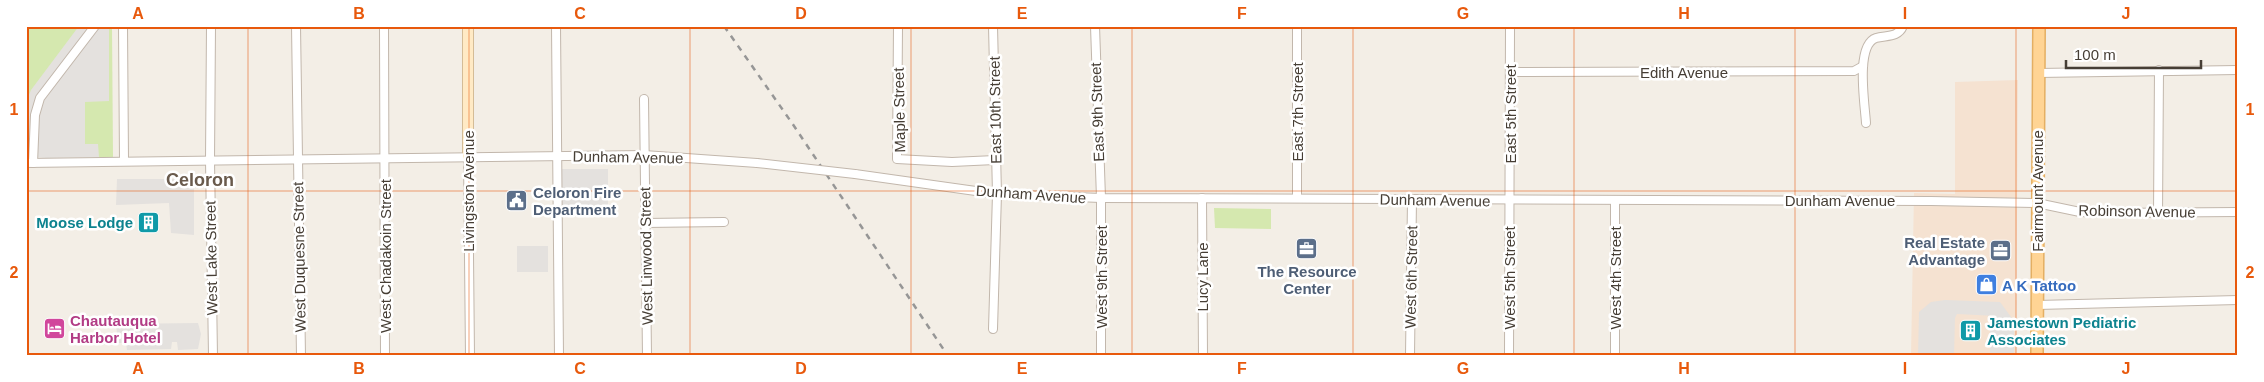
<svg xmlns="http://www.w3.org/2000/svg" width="2264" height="382" viewBox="0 0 2264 382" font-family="Helvetica,sans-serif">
  <rect width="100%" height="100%" fill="#f3eee6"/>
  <path fill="#f5e2d1" d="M 2018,80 L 2016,356 L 1911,356 L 1914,193 L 1955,194 L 1955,82 Z"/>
  <g fill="#d5e8af">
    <path d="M 26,26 L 112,26 L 113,157 L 26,157 Z"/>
    <path d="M 1214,208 L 1271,209 L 1271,229 L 1215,228 Z"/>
  </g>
  <g fill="#e4e1de">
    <path d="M 79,26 L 109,26 L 109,101 L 85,102 L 85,144 L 98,144 L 99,157 L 46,158 L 26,156 L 26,102 L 31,90 Z"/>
    <rect x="562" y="169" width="46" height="40"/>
    <path d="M 117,179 L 186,179 L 194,187 L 194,235 L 171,233 L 169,203 L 116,205 Z"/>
    <rect x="517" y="246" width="31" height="26"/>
    <path d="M 1945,300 L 2000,302 L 2014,321 L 2014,356 L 1990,356 L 1990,318 L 1996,318 L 1996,316 L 1957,314 L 1955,318 L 1954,356 L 1918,356 L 1919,312 L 1931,302 Z"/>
    <path d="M 198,323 L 201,334 L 198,349 L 178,350 L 177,342 L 172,342 L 171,349 L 127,350 L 126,343 L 118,343 L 116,324 Z"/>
  </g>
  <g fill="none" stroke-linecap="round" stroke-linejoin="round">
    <defs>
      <g id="street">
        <path d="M 123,26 L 124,161"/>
        <path d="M 211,26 L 210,160 L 213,356"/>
        <path d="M 296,26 L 301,356"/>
        <path d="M 384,26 L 385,356"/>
        <path d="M 556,26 L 559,356"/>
        <path d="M 898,26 L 897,159 L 952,162 L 995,160"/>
        <path d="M 993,26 L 997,194 L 993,329"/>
        <path d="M 1095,26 L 1101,198 L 1101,356"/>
        <path d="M 1297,26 L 1297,198"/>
        <path d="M 1511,72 L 1854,71 L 1863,66"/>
        <path d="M 2038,73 L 2238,70"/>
        <path d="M 644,99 L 647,356"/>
        <path d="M 1866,123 C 1865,105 1855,45 1876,38 C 1886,35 1898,38 1903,26"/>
        <path d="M 468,156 L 470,356"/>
        <path d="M 26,163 L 644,155 L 757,163"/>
        <path d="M 33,163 L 35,115 L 40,98 L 95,26"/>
        <path d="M 855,174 L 997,194 L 1101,198 L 1931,201 L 2037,203 L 2080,212 L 2103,213 L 2238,212"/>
        <path d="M 1202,198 L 1203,356"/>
        <path d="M 1615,200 L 1615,356"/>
        <path d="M 2158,214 L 2159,70"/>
        <path d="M 645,223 L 724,222"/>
        <path d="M 2037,305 L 2238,300"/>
        <path d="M 1410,356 L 1412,199"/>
        <path d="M 1509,356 L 1510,26"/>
      </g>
      <path id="secondary" d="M 468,26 L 468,156"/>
      <path id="primary" d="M 2037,356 L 2039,26"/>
    </defs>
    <use href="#street" stroke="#c2b7ac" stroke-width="10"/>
    <use href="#secondary" stroke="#d4bc96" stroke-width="12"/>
    <use href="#primary" stroke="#e4af63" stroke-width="14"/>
    <use href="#street" stroke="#fff" stroke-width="8"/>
    <use href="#secondary" stroke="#ffeac5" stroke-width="10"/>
    <use href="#primary" stroke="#ffd494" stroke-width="11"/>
    <path stroke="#969696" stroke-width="2.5" stroke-dasharray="6 6" stroke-linecap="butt" d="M 724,26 L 792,123 L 948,356"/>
    <defs>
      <path id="street-bridge" d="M 757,163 L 855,174"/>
    </defs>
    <use href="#street-bridge" stroke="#c2b7ac" stroke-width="10" stroke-linecap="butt"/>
    <use href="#street-bridge" stroke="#fff" stroke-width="8"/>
  </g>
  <path fill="none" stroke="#e8590c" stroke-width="1" stroke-opacity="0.55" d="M 248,26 L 248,356M 469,26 L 469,356M 690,26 L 690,356M 911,26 L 911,356M 1132,26 L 1132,356M 1353,26 L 1353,356M 1574,26 L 1574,356M 1795,26 L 1795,356M 2016,26 L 2016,356M 26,191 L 2238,191"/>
  <defs>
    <symbol id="civic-square" viewBox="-11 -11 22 22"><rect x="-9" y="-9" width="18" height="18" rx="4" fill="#5c6f8a" stroke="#fff"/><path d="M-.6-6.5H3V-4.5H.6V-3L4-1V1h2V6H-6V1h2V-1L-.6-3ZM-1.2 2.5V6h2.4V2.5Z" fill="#fff"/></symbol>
    <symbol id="building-square" viewBox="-11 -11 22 22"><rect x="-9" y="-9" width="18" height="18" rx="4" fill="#0f9aa8" stroke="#fff"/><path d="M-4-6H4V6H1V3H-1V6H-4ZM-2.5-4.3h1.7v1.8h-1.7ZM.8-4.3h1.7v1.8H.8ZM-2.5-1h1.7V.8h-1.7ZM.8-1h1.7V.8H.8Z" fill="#fff"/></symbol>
    <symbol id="office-square" viewBox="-11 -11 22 22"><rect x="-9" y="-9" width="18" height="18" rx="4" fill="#5c6f8a" stroke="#fff"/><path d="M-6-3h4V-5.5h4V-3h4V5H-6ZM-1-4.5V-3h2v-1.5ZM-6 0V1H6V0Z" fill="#fff"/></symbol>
    <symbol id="shop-square" viewBox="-11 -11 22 22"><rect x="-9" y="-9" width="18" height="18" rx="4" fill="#3f7fe0" stroke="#fff"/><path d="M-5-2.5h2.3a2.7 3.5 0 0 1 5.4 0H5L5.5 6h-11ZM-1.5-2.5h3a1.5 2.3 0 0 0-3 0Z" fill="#fff"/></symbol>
    <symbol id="hotel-square" viewBox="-11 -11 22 22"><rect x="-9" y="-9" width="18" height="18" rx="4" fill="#d1479c" stroke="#fff"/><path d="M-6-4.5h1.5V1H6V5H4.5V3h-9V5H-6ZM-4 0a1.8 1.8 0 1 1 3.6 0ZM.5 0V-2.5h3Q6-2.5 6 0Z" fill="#fff"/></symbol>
  </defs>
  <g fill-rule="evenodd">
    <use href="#civic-square" x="504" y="188" width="25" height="25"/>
    <use href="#building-square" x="136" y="210" width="25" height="25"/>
    <use href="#office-square" x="1294" y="236" width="25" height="25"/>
    <use href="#office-square" x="1988" y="238" width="25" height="25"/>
    <use href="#shop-square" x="1974" y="272" width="25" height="25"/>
    <use href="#hotel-square" x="42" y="316" width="25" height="25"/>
    <use href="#building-square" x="1958" y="318" width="25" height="25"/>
  </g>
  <g text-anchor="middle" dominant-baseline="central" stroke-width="5" stroke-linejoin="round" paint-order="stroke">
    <g font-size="15" fill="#463e35" stroke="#fff">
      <text x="1684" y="72">Edith Avenue</text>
      <text transform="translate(899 110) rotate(-91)">Maple Street</text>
      <text transform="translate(995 110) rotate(-91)">East 10th Street</text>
      <text transform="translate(1097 112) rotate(-92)">East 9th Street</text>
      <text transform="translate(1297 112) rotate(-90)">East 7th Street</text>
      <text transform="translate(1510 114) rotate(-90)">East 5th Street</text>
      <text transform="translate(628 157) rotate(1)">Dunham Avenue</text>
      <text transform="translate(468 191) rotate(-90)">Livingston Avenue</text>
      <text transform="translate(2037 191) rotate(-90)">Fairmount Avenue</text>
      <text transform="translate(1031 194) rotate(4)">Dunham Avenue</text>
      <text transform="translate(1435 200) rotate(1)">Dunham Avenue</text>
      <text x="1840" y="200">Dunham Avenue</text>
      <text transform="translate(2137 211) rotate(1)">Robinson Avenue</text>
      <text transform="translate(385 256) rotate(-90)">West Chadakoin Street</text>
      <text transform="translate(646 256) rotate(-91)">West Linwood Street</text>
      <text transform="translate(299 257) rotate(-91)">West Duquesne Street</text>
      <text transform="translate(211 258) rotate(-91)">West Lake Street</text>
      <text transform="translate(1101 277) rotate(-90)">West 9th Street</text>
      <text transform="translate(1202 277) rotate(-90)">Lucy Lane</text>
      <text transform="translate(1411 277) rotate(-89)">West 6th Street</text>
      <text transform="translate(1509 278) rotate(-90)">West 5th Street</text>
      <text transform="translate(1615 278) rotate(-90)">West 4th Street</text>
    </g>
    <g font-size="15" font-weight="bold" fill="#4e5e75" stroke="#fff" text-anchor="start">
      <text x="533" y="192">Celoron Fire<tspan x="533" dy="17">Department</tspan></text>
      <text x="1985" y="242" text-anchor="end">Real Estate<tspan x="1985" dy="17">Advantage</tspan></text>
      <text x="1307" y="271" text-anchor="middle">The Resource<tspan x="1307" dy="17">Center</tspan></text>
    </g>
    <g font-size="15" font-weight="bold" fill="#0d838f" stroke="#fff" text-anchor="end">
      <text x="133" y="222">Moose Lodge</text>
      <text x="1987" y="322" text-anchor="start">Jamestown Pediatric<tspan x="1987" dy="17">Associates</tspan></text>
    </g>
    <g font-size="15" font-weight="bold" fill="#366cbe" stroke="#fff" text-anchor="start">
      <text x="2002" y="285">A K Tattoo</text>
    </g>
    <g font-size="15" font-weight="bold" fill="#b23c85" stroke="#fff" text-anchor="start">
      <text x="70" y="320">Chautauqua<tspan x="70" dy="17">Harbor Hotel</tspan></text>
    </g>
    <g font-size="18" font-weight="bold" fill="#695a4c" stroke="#fff">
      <text x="200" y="180">Celoron</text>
    </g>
  </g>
  <rect width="2264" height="382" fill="none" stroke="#ffffff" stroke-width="55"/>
  <path d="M2066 60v8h135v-8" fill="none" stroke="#463e35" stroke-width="2.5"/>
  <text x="2074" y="60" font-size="15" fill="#463e35" stroke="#ffffff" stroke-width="4" paint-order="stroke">100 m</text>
  <rect x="28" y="28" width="2208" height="326" fill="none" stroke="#e8590c" stroke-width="2"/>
  <g font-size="16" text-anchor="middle" font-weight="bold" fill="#e8590c">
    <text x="138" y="19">A</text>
    <text x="359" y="19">B</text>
    <text x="580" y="19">C</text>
    <text x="801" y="19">D</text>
    <text x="1022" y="19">E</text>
    <text x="1242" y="19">F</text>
    <text x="1463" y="19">G</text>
    <text x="1684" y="19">H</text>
    <text x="1905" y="19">I</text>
    <text x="2126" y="19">J</text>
    <text x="14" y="115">1</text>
    <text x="2250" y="115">1</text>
    <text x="14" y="278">2</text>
    <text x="2250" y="278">2</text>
    <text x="138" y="374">A</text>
    <text x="359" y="374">B</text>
    <text x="580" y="374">C</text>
    <text x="801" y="374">D</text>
    <text x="1022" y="374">E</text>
    <text x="1242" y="374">F</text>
    <text x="1463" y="374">G</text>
    <text x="1684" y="374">H</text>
    <text x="1905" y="374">I</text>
    <text x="2126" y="374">J</text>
  </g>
</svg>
